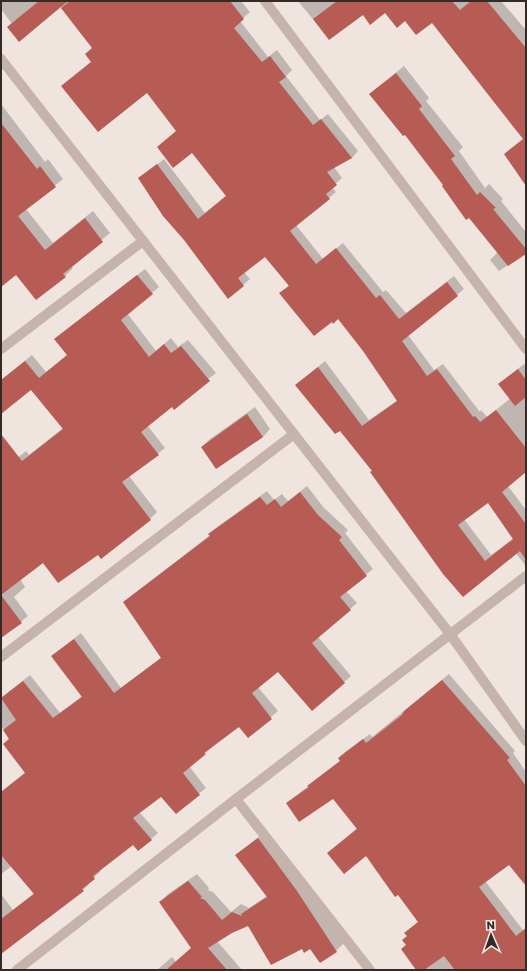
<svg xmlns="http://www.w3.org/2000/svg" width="527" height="971" viewBox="0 0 527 971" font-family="Poppins,sans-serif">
  <rect width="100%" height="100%" fill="#efe4de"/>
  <g fill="#0003" fill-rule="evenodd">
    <path d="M 1,1 L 241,1 L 250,12 L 240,21 L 268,57 L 277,50 L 292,70 L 286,76 L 320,120 L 328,114 L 358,151 L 352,158 L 334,167 L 342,178 L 332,187 L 336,192 L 296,225 L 323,259 L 343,243 L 383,292 L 386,290 L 406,313 L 454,276 L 464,289 L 408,335 L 434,370 L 443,364 L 480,412 L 481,410 L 487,417 L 511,398 L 506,378 L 524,364 L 526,366 L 526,471 L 508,486 L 526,510 L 526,564 L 525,565 L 516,553 L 463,596 L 373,471 L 303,379 L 325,361 L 369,420 L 398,400 L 364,350 L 338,318 L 281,293 L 289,285 L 266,256 L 244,272 L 250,279 L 228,298 L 139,178 L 164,159 L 205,213 L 227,195 L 147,92 L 69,80 L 92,61 L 93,47 L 60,6 L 12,24 L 1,9 ZM 488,501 L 513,539 L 491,555 L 464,519 Z"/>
    <path d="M 298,1 L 501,1 L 526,30 L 526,183 L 524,139 L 432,21 L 405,20 L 385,11 L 363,14 L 329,39 Z"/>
    <path d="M 404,66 L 429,98 L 426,101 L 463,147 L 459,151 L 485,188 L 489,184 L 503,199 L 501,201 L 526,232 L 526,253 L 499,271 L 490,260 L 498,252 L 405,134 L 370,94 Z"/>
    <path d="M 1,104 L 45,162 L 48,159 L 63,179 L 26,209 L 53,243 L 93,211 L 110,233 L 71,266 L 73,268 L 65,276 L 36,298 L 16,274 L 1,274 Z"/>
    <path d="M 145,269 L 159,287 L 127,313 L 156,351 L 171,338 L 178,347 L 188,340 L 216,373 L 147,425 L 165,448 L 129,476 L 157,512 L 150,519 L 98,553 L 43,562 L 20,579 L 25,587 L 14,597 L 28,616 L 1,638 L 1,471 L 26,451 L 29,455 L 63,428 L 31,389 L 1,398 L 1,380 L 32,355 L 46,372 L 68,355 L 55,339 Z"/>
    <path d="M 255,407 L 270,429 L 263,437 L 217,468 L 202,447 L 210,439 Z"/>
    <path d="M 307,486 L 324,508 L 348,530 L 345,533 L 373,569 L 346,591 L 357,603 L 318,637 L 351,676 L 312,710 L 278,671 L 258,687 L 278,711 L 248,737 L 239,726 L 189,766 L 206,788 L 176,812 L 161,796 L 139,812 L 158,833 L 151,839 L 133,844 L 99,870 L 101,871 L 88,883 L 89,884 L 83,890 L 1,953 L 1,894 L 13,910 L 34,893 L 12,866 L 1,874 L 1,792 L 26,772 L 4,744 L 10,738 L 1,726 L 1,698 L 30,675 L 60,713 L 82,696 L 52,656 L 81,633 L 121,688 L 162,657 L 124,602 L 210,535 L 216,528 L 267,491 L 274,500 L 282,494 L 288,501 Z"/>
    <path d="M 449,674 L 515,751 L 513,753 L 526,772 L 526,868 L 510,863 L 485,881 L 523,930 L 526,928 L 526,970 L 418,970 L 407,945 L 408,936 L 406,933 L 419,921 L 367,854 L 328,853 L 357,828 L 334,798 L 287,803 L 341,760 L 339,758 L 345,752 L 370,734 L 372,737 Z"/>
    <path d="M 266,831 L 344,943 L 336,951 L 302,948 L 248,925 L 232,932 L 217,941 L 242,970 L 157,970 L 172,957 L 176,962 L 192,948 L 160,902 L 168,894 L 197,874 L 209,888 L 208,890 L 213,892 L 231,912 L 241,904 L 249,908 L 267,896 L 236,855 Z"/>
  </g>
  <g fill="#b65c55" fill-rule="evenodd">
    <path d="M 39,1 L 68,1 L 19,42 L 7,27 Z"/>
    <path d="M 70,1 L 230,1 L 244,19 L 234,28 L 262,62 L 270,56 L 286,77 L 279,82 L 313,125 L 321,119 L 352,158 L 327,172 L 337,185 L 326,194 L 330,199 L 290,231 L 316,264 L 336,248 L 376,298 L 380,295 L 399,319 L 447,282 L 458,296 L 402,341 L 427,376 L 437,369 L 473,417 L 475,416 L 480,422 L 496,410 L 526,448 L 526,472 L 502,492 L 526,524 L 526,560 L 520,551 L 463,597 L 443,574 L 370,472 L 372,471 L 340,431 L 335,434 L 295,385 L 318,367 L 362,426 L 397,401 L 363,351 L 338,319 L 333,324 L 332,322 L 314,336 L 279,293 L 289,286 L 265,257 L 238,278 L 244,286 L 228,299 L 184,240 L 163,216 L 138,178 L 157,164 L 198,219 L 226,196 L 192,153 L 173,168 L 157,147 L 176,131 L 147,93 L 98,132 L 61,86 L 91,62 L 85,54 L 92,48 L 61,8 ZM 488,503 L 513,539 L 485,561 L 458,525 Z"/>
    <path d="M 337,1 L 452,1 L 460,10 L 471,1 L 487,1 L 526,48 L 526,186 L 504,154 L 523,139 L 432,23 L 416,35 L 405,21 L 397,28 L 385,13 L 370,25 L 363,15 L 329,40 L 313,19 Z"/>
    <path d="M 396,73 L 422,106 L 419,109 L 455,156 L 451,159 L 477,195 L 480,192 L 496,208 L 493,209 L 526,249 L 526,254 L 508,266 L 469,218 L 466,220 L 442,186 L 443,185 L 405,135 L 403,136 L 369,94 Z"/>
    <path d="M 1,123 L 37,169 L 40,166 L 56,187 L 18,216 L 45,250 L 85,218 L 103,242 L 63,274 L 66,277 L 36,300 L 16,275 L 1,287 Z"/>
    <path d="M 137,275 L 153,294 L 121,320 L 149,357 L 164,344 L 171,353 L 181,346 L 210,381 L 174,410 L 172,407 L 141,432 L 159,455 L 122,482 L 151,520 L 101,559 L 98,555 L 58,583 L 43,563 L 1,595 L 1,434 L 22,461 L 63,429 L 31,390 L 1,414 L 1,380 L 25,361 L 39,378 L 67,355 L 54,339 Z"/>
    <path d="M 518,369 L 526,380 L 526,397 L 515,406 L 498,384 Z"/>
    <path d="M 247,414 L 263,437 L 216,469 L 201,447 Z"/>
    <path d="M 300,492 L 318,515 L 342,537 L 339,540 L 367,576 L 340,597 L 351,610 L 312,643 L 345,683 L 312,711 L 278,672 L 252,693 L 272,719 L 248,738 L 239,727 L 204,753 L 206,754 L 183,773 L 200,795 L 176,814 L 161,797 L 133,818 L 152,840 L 138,851 L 133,845 L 93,876 L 95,879 L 82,889 L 84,891 L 1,954 L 1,919 L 34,894 L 1,855 L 1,792 L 25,773 L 3,744 L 9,739 L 3,730 L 16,720 L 1,698 L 23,681 L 53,718 L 82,697 L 51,656 L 74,639 L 114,693 L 161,658 L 123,602 L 210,536 L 208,534 L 260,497 L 267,505 L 275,499 L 281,507 Z"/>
    <path d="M 1,595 L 22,623 L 1,638 Z"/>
    <path d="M 442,680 L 510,758 L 507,760 L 526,786 L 526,886 L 509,865 L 479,887 L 516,936 L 526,928 L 526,970 L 455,970 L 444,956 L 424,970 L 416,970 L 401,949 L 406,945 L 402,940 L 407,936 L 404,933 L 418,922 L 398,895 L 395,897 L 366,856 L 344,874 L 327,853 L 357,829 L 333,799 L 299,822 L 286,803 L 309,787 L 307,786 L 340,761 L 338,758 L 363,739 L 366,743 L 402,715 L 404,711 Z"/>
    <path d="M 258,838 L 297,891 L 337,952 L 320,963 L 310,949 L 304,953 L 302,949 L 271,965 L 248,926 L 232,933 L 208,948 L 227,970 L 166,970 L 191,948 L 159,902 L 188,881 L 202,897 L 200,898 L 205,900 L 222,920 L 232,912 L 242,916 L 241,914 L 267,897 L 235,855 Z"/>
  </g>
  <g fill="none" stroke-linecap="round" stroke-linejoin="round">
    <g stroke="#c6b3ab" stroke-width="10">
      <path d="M 265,1 L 526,349"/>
      <path d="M 1,59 L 450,634 L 526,741"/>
      <path d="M 1,349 L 143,241"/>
      <path d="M 1,657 L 294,434"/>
      <path d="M 236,799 L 370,970"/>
      <path d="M 17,970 L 236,799 L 526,576"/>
    </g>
  </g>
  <rect width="527" height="971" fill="none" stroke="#342b29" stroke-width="4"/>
  <g transform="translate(491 935) rotate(358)" stroke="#f7efea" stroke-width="3" paint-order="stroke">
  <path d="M0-3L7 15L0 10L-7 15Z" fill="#342b29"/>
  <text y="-6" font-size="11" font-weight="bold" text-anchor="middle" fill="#342b29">N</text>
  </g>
</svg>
